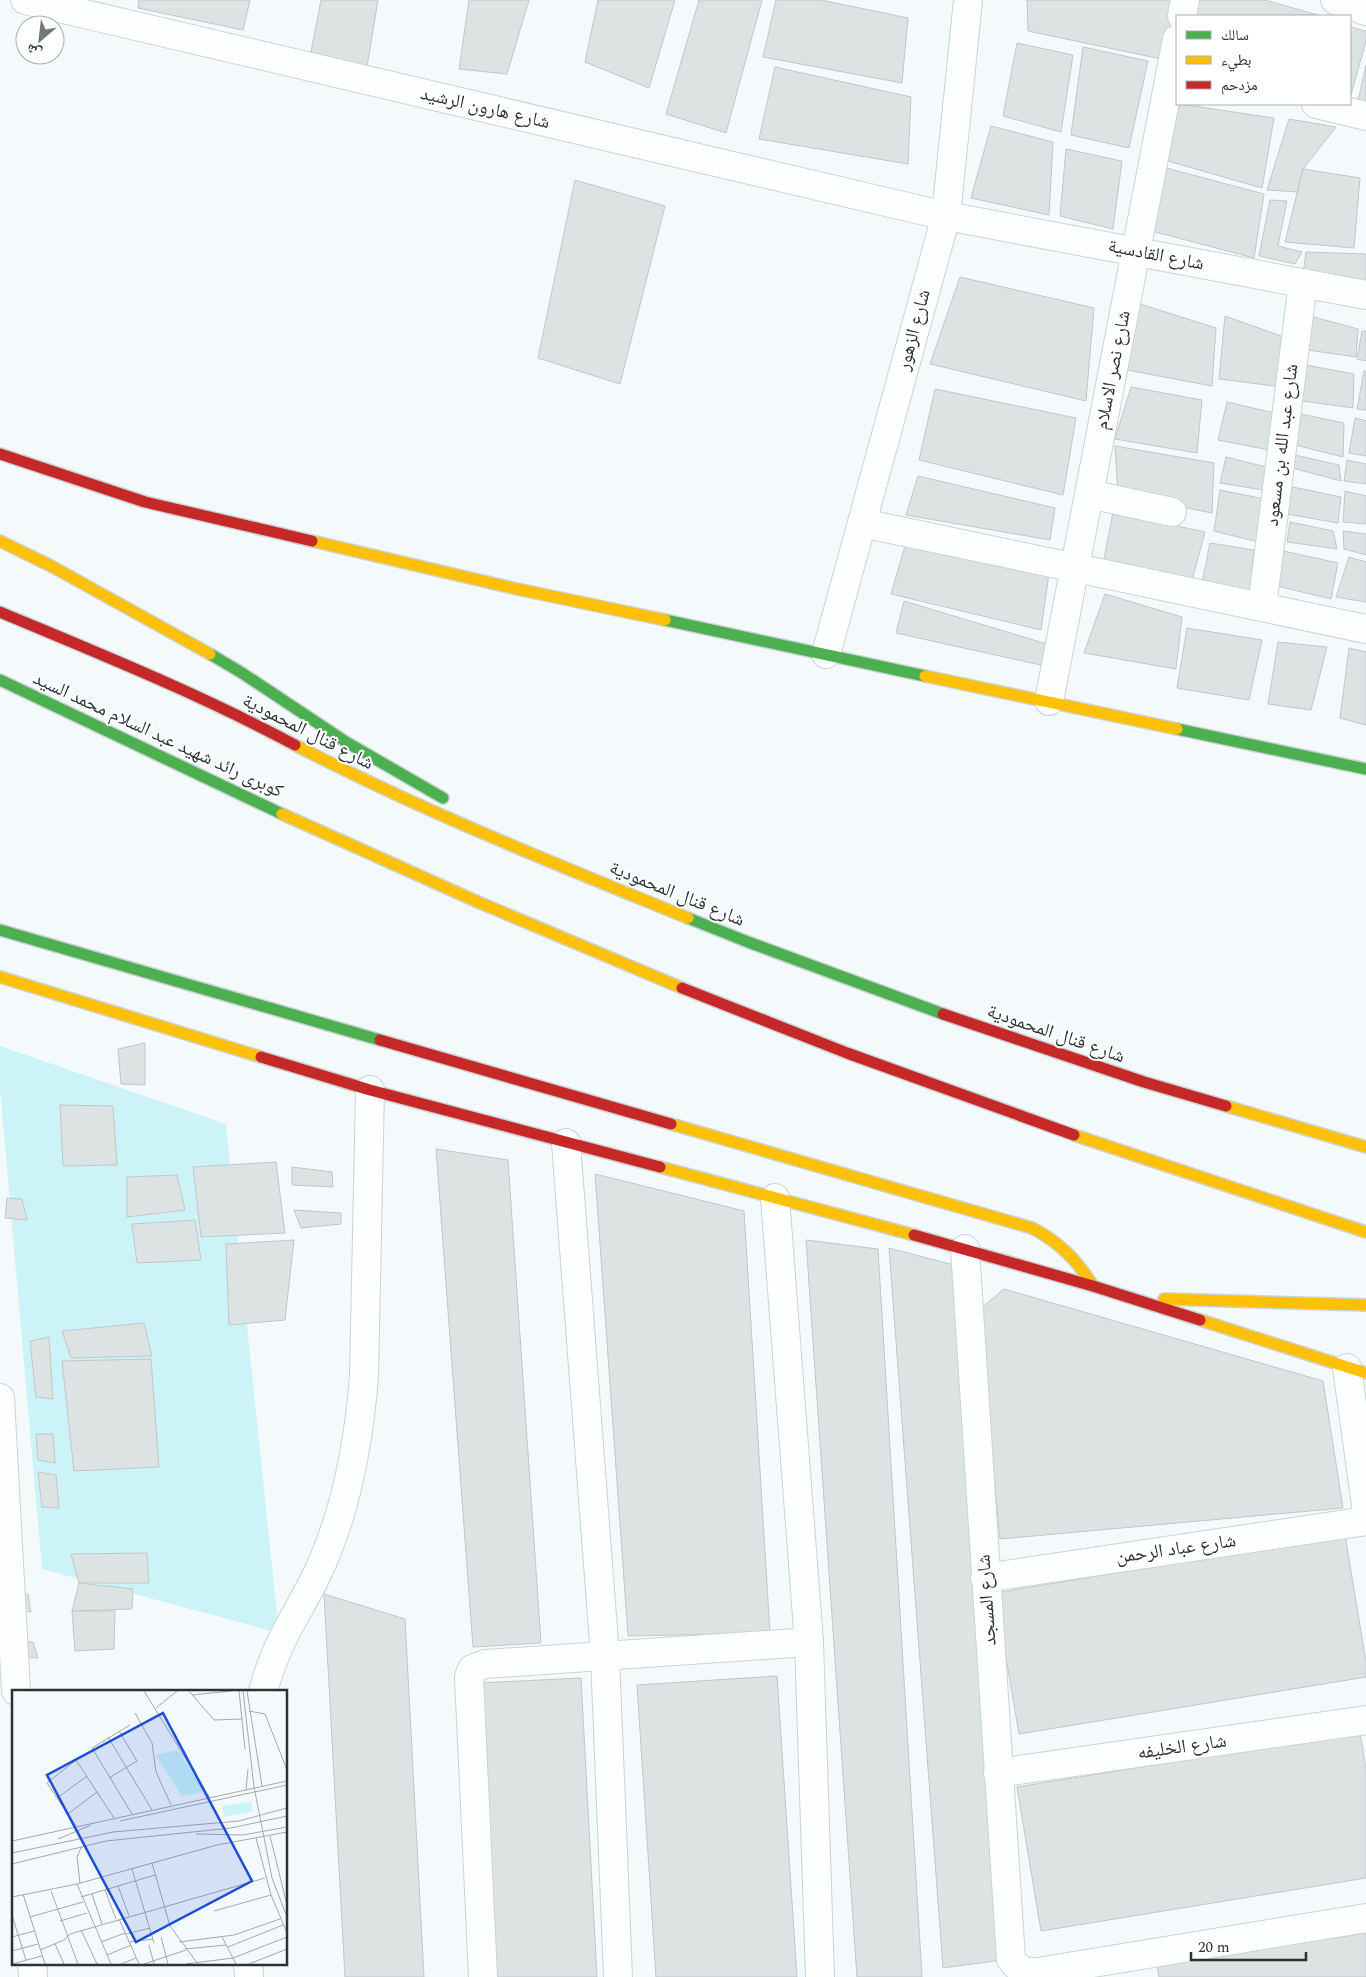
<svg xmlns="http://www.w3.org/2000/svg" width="1366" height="1977" viewBox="0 0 1366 1977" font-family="Spectral,'Noto Naskh Arabic',serif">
  <rect width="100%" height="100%" fill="#f4fafb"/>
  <path fill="#ccf3f8" d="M 0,1046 L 226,1124 L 279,1633 L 42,1569 L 0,1089 Z"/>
  <g fill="#dde3e3" stroke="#c0c7c8">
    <path d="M 139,0 L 250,0 L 243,30 L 138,8 Z"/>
    <path d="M 321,0 L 378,0 L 367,67 L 311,52 Z"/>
    <path d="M 469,0 L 529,0 L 507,74 L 459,69 Z"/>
    <path d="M 598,0 L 675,0 L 649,88 L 585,62 Z"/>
    <path d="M 699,0 L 762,0 L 726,133 L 666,114 Z"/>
    <path d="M 776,0 L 821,0 L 908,18 L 902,83 L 763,57 Z"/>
    <path d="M 1027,0 L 1177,0 L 1166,60 L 1028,31 Z"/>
    <path d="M 1193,0 L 1265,0 L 1318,15 L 1188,16 Z"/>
    <path d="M 1350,27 L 1366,31 L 1366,41 L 1350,98 Z"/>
    <path d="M 1017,43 L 1073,55 L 1061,132 L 1003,116 Z"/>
    <path d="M 1083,47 L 1148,61 L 1129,148 L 1071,135 Z"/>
    <path d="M 1366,65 L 1366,101 L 1358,101 Z"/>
    <path d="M 775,67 L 911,97 L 908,164 L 759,139 Z"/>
    <path d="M 1180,104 L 1274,118 L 1262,188 L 1161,159 Z"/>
    <path d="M 1289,119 L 1336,127 L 1303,169 L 1298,192 L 1267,190 Z"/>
    <path d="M 991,126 L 1053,142 L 1049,215 L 971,198 Z"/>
    <path d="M 1066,149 L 1122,161 L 1113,229 L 1060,216 Z"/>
    <path d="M 1155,165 L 1264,194 L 1254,258 L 1144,229 Z"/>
    <path d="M 1303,169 L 1360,178 L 1354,248 L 1285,242 Z"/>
    <path d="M 575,180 L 665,206 L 620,384 L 538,358 Z"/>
    <path d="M 1270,200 L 1287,201 L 1278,246 L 1302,252 L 1295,264 L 1259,256 Z"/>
    <path d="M 1306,252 L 1366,254 L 1366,285 L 1303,274 Z"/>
    <path d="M 960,277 L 1094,308 L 1086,401 L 930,364 Z"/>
    <path d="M 1140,304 L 1216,328 L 1212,386 L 1127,370 Z"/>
    <path d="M 1303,314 L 1358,329 L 1356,357 L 1301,349 Z"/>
    <path d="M 1225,316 L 1284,337 L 1282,387 L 1219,379 Z"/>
    <path d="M 1362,331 L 1366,331 L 1366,361 L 1357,359 Z"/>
    <path d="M 1306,365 L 1354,374 L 1353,408 L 1296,400 Z"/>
    <path d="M 1364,371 L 1366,371 L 1366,410 L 1357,409 Z"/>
    <path d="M 1131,387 L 1202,400 L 1197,453 L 1115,439 Z"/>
    <path d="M 935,389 L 1076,418 L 1063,495 L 919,460 Z"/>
    <path d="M 1227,402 L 1279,414 L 1274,451 L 1218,440 Z"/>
    <path d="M 1292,412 L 1344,423 L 1343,457 L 1291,444 Z"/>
    <path d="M 1355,418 L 1366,421 L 1366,456 L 1349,453 Z"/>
    <path d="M 1115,446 L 1214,463 L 1212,513 L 1118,494 Z"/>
    <path d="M 1286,453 L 1339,465 L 1341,481 L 1289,467 Z"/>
    <path d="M 1226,457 L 1274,469 L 1269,491 L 1220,483 Z"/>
    <path d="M 1347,460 L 1366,464 L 1366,484 L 1344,481 Z"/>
    <path d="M 918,476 L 1055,508 L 1050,540 L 906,515 Z"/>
    <path d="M 1288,486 L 1341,497 L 1338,523 L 1287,514 Z"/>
    <path d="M 1220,490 L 1269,500 L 1266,544 L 1214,531 Z"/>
    <path d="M 1345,491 L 1366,496 L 1366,524 L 1343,522 Z"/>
    <path d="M 1113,512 L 1205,532 L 1189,592 L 1102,570 Z"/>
    <path d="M 1290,522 L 1333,531 L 1337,549 L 1287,542 Z"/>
    <path d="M 1343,531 L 1366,534 L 1366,555 L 1344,549 Z"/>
    <path d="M 907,539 L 1050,566 L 1041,630 L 891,594 Z"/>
    <path d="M 1210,543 L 1254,550 L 1249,601 L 1200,593 Z"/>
    <path d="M 1279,550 L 1338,563 L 1331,599 L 1277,586 Z"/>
    <path d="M 1349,557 L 1366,562 L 1366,602 L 1336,597 Z"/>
    <path d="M 1105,594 L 1182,617 L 1176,669 L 1084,653 Z"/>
    <path d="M 904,601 L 1047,644 L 1045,666 L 896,633 Z"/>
    <path d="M 1187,628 L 1262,640 L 1249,700 L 1177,688 Z"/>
    <path d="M 1278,642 L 1327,647 L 1311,710 L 1268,704 Z"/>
    <path d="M 1349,648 L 1366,652 L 1366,725 L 1340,718 Z"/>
    <path d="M 145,1043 L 145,1085 L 121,1084 L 118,1049 Z"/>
    <path d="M 60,1105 L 113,1106 L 117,1165 L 63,1166 Z"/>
    <path d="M 436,1149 L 508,1160 L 541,1643 L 473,1647 Z"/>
    <path d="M 276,1162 L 285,1233 L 201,1237 L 193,1167 Z"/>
    <path d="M 292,1167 L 332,1172 L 333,1187 L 292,1185 Z"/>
    <path d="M 595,1174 L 744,1211 L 770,1633 L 628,1636 Z"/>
    <path d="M 177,1175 L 185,1210 L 127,1217 L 127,1177 Z"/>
    <path d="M 7,1198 L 22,1199 L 27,1220 L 5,1218 Z"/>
    <path d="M 294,1210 L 341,1213 L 341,1224 L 301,1228 Z"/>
    <path d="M 195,1220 L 201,1260 L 137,1263 L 132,1224 Z"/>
    <path d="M 294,1240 L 285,1320 L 229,1325 L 226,1244 Z"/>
    <path d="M 806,1240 L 878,1249 L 922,1977 L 857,1977 Z"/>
    <path d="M 889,1248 L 954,1265 L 1002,1960 L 943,1968 Z"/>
    <path d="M 1004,1289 L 1323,1381 L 1343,1508 L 1000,1539 L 978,1311 Z"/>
    <path d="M 144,1323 L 152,1356 L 71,1358 L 62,1331 Z"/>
    <path d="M 49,1337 L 53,1399 L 36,1397 L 30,1341 Z"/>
    <path d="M 151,1359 L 159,1467 L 74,1471 L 62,1361 Z"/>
    <path d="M 36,1434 L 53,1434 L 55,1463 L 38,1460 Z"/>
    <path d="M 38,1472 L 56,1475 L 59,1508 L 42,1507 Z"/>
    <path d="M 1345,1535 L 1366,1662 L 1366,1677 L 1019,1734 L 995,1593 Z"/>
    <path d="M 147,1553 L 149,1583 L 79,1583 L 71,1554 Z"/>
    <path d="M 79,1583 L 133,1589 L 132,1609 L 72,1611 Z"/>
    <path d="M 28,1594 L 31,1612 L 12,1609 L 11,1595 Z"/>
    <path d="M 324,1594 L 405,1619 L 424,1977 L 345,1977 Z"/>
    <path d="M 72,1611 L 115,1611 L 114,1649 L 75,1651 Z"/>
    <path d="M 17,1641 L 33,1642 L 38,1658 L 18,1657 Z"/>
    <path d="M 777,1676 L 797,1977 L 656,1977 L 637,1685 Z"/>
    <path d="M 581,1678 L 597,1977 L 495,1977 L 479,1683 Z"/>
    <path d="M 1360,1732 L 1366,1769 L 1366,1878 L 1041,1931 L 1017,1787 Z"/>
    <path d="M 1366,1933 L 1366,1977 L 1159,1977 L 1157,1965 Z"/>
  </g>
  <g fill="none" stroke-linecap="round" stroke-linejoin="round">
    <defs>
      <g id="street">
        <path d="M 25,0 L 946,216 L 1366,295"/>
        <path d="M 1335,0 L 1366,11"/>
        <path d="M 1182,16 L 1185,0"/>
        <path d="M 1316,104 L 1366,116"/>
        <path d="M 1089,494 L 1172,512"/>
        <path d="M 862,523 L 1366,629"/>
        <path d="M 1262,607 L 1303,283"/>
        <path d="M 826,654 L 946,216 L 968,0"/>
        <path d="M 1049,701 L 1177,39"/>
        <path d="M 566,1143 L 605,1656 L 618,1977"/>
        <path d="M 775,1198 L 809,1642 L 820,1977"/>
        <path d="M 965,1249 L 1011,1959 C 1018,1970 1026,1973 1038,1972 L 1366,1918"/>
        <path d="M 1347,1368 L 1366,1505"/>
        <path d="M 0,1398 L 16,1691"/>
        <path d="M 985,1578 L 1366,1521"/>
        <path d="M 263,1691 C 269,1670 277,1649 287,1630 C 300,1606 315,1582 325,1556 C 349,1499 359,1438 364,1377 L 370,1090"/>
        <path d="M 998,1773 L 1366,1720"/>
        <path d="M 32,1963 L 33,1977"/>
        <path d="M 248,1963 L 249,1977"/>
        <path d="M 483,1977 L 469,1677 L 472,1669 L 485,1664 L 809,1642"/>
      </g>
      <g id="fast">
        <path d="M 665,620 L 925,676"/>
        <path d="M 210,654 L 242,673 L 346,742 L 443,798"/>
        <path d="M 0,680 L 282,814"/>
        <path d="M 1177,729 L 1366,769"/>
        <path d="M 688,918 L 748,942 L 943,1014"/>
        <path d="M 0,930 L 380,1040"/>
      </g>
      <g id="slow">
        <path d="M 0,541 L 53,567 L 210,654"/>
        <path d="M 312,541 L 517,589 L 665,620"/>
        <path d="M 925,676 L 1177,729"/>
        <path d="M 295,745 C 422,811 556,864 688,918"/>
        <path d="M 282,814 L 478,902 L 682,988"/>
        <path d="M 0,977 L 261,1057"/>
        <path d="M 1226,1106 L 1366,1147"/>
        <path d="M 671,1124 L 1032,1228 C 1059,1242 1077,1260 1093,1286"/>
        <path d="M 1074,1135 L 1366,1232"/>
        <path d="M 660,1167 L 914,1235"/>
        <path d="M 1164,1299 L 1366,1305"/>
        <path d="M 1200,1320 L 1366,1373"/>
      </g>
      <g id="jam">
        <path d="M 0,454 L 145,502 L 312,541"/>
        <path d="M 0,612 C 100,654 200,694 295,745"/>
        <path d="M 682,988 L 847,1053 L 1074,1135"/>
        <path d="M 943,1014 L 1144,1082 L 1226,1106"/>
        <path d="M 380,1040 L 671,1124"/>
        <path d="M 261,1057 L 370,1090 L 660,1167"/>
        <path d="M 914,1235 L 1093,1286 L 1200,1320"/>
      </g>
    </defs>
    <use href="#street" stroke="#ccd3d4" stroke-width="30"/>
    <use href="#fast" stroke="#ccd3d4" stroke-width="14"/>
    <use href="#slow" stroke="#ccd3d4" stroke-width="14"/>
    <use href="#jam" stroke="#ccd3d4" stroke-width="14"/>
    <use href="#street" stroke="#fdfefe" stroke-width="28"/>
    <use href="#fast" stroke="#4caf50" stroke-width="11"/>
    <use href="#slow" stroke="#ffc107" stroke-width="11"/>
    <use href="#jam" stroke="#c62828" stroke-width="11"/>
  </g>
  <g text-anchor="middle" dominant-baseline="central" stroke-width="4" stroke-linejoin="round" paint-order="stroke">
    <g font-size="19" fill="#2b3233" stroke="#fff">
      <text transform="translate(485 108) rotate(13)">شارع هارون الرشيد</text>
      <text transform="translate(1156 255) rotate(11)">شارع القادسية</text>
      <text transform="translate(914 330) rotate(-75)">شارع الزهور</text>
      <text transform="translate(1113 370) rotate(-79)">شارع نصر الاسلام</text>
      <text transform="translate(1282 445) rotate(-83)">شارع عبد الله بن مسعود</text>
      <text transform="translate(308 732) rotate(27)">شارع قنال المحمودية</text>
      <text transform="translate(158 735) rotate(25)">كوبرى رائد شهيد عبد السلام محمد السيد</text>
      <text transform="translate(677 894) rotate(22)">شارع قنال المحمودية</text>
      <text transform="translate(1056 1034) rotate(19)">شارع قنال المحمودية</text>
      <text transform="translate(1176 1549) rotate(-8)">شارع عباد الرحمن</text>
      <text transform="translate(987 1600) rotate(-94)">شارع المسجد</text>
      <text transform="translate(1182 1747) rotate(-8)">شارع الخليفه</text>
    </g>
  </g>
  <g transform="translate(12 1690)">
    <rect width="275" height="275" fill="#f4fafb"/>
    <path d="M 166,60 L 193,102 L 170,106 L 143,65 ZM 239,111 L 241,122 L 212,127 L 210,116 Z" fill="#ccf3f8"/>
    <path fill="none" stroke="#a4aaab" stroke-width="1" d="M 132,1 L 198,108M 177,1 L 202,30 L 230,29M 227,1 L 233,59M 231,1 L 242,97 L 260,188 L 275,227M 235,1 L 250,96M 180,5 L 219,1M 144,18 L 165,1M 237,21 L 253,24 L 275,80M 123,23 L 140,53 L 144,82 L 159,115M 118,35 L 80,58 L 120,124M 96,47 L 140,120M 97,88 L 125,71 L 107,41M 234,100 L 236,79M 45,108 L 75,86M 56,124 L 85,102M 108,131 L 275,95M 64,136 L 35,93 L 64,70 L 102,128M 184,144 L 231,145 L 275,137M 258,146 L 275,215M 244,148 L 259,205 L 275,243M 46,149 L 79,135M 0,151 L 275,91M 0,163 L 101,142 L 227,131 L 275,118M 140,173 L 158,236 L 186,274M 0,174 L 94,151 L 219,138 L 275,126M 120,179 L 142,253M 68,193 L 65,167 L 70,156M 65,194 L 99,274M 106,196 L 117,226M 93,200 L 104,229M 39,201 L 66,274M 11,204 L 33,274M 80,204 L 90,234M 0,207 L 65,194 L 205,155 L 275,142M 69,207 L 143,185M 202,221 L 259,205M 0,225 L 14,270M 18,227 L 71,212M 107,229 L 127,274M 48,231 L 75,223M 69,240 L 85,274M 114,244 L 138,238M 0,247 L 22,241M 149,247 L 156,274M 210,247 L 224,274M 89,252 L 113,243M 117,252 L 141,249M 167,252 L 222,245 L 268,229M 43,254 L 52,274M 137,255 L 142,274M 216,257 L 271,235M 173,259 L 214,255M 28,260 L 52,250 L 58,244 L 253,188M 0,261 L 26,254M 95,265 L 119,255M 0,274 L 30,266M 109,274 L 124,268M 132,274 L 174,260M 174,274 L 221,268 L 275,247M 237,274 L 275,259"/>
    <path fill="#1d4ed8" fill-opacity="0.15" stroke="#1d4ed8" stroke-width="2.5" d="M 151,23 L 240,191 L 124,252 L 35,85 Z"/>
    <rect width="275" height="275" fill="none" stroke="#2b3233" stroke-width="2.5"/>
  </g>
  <rect x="1176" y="15" width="175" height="90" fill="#ffffff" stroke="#aaadad"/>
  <rect x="1186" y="31" width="25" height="8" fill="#4caf50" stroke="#aaadad"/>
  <text x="1221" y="40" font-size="15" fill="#2b3233">سالك</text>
  <rect x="1186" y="56" width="25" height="8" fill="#ffc107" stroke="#aaadad"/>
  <text x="1221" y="65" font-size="15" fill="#2b3233">بطيء</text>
  <rect x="1186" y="81" width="25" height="8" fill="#c62828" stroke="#aaadad"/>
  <text x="1221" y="90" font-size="15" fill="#2b3233">مزدحم</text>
  <g transform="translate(40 40) rotate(208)"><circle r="24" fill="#ffffff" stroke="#aaadad"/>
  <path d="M0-4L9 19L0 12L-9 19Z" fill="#717879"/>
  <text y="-8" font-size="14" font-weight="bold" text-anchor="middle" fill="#2b3233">ش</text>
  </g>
  <path d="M1191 1952v8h115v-8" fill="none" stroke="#2b3233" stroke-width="2.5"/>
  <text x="1198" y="1952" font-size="15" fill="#2b3233" stroke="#ffffff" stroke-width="4" paint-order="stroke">20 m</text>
</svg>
